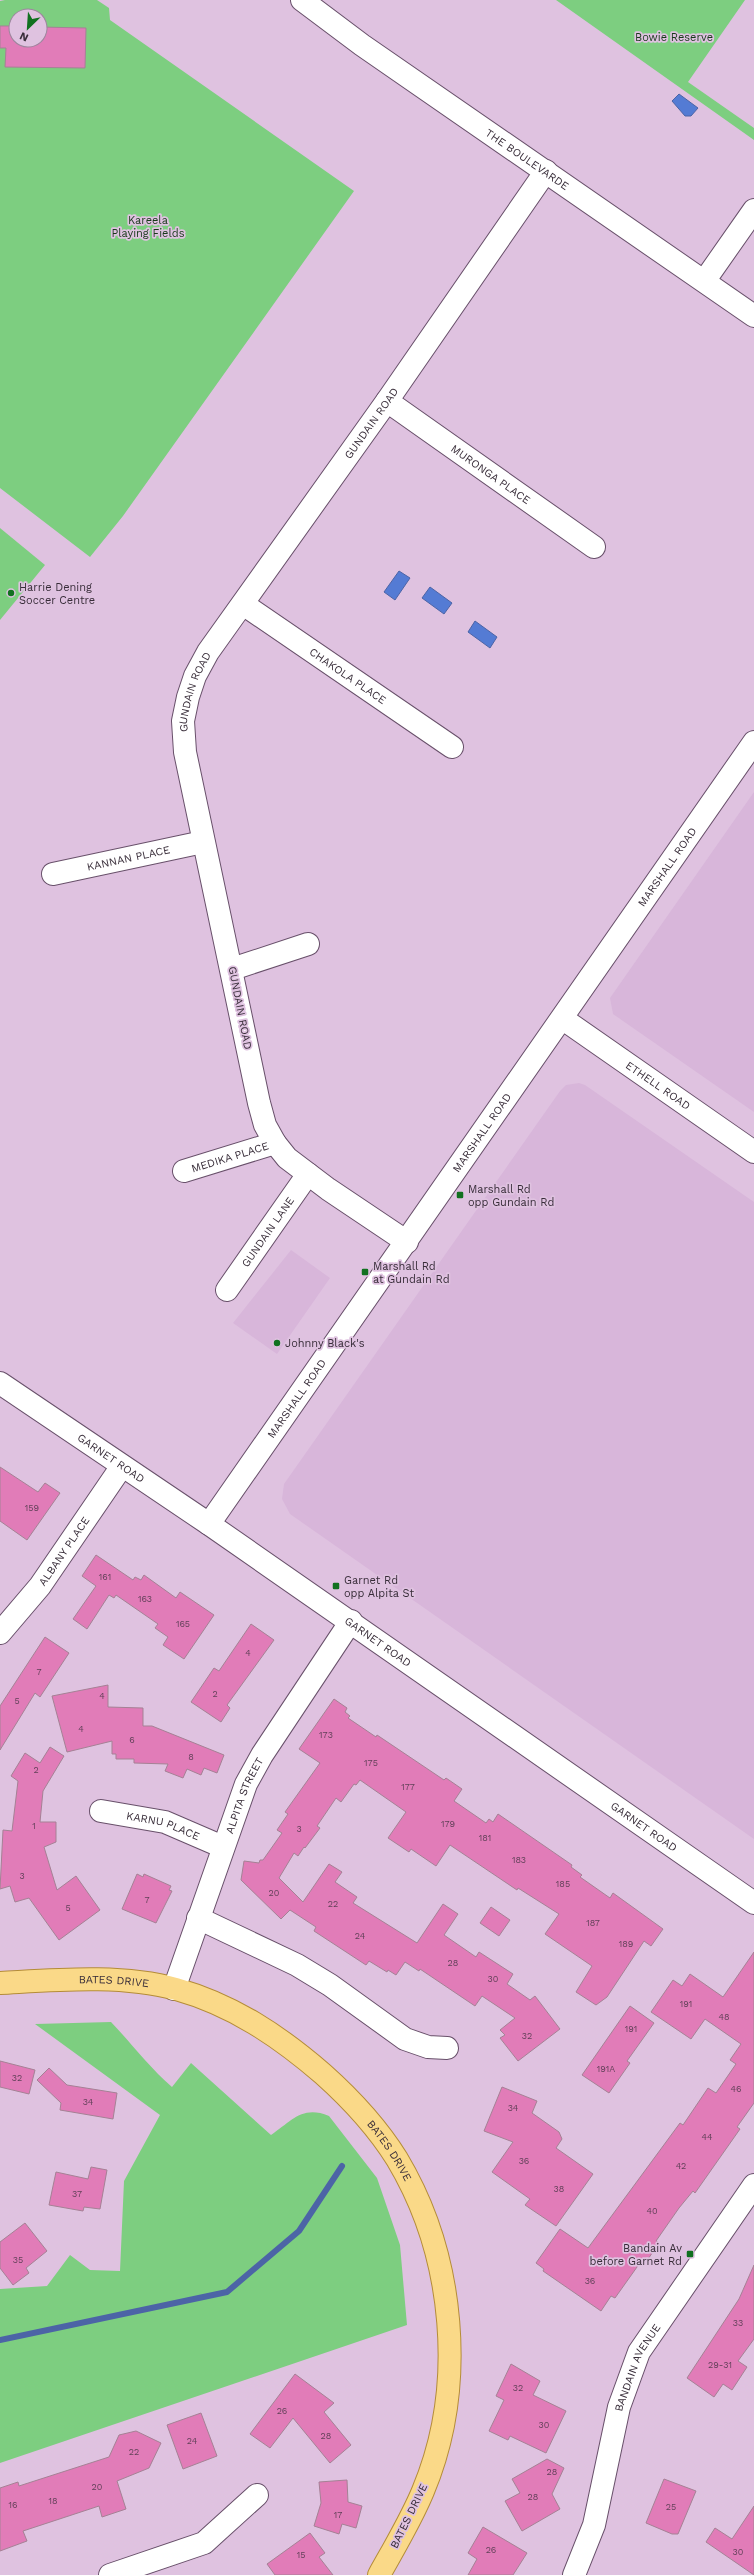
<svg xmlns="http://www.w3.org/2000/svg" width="754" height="2575" viewBox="0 0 754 2575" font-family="'Work Sans',sans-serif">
  <rect width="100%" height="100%" fill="#dfc2e0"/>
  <g fill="#d8b6da">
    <path d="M 754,792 L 754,1112 L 613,1014 L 610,998 Z"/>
    <path d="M 579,1083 L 585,1085 L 754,1202 L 754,1839 L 290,1514 L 282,1499 L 284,1484 L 560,1091 L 566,1085 Z"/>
    <path d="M 291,1250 L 330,1278 L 277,1354 L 233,1323 Z"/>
  </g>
  <g fill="#7dce80" fill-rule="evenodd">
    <path d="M 5,0 L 97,0 L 109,8 L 110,20 L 354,191 L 123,516 L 90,557 L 0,488 L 0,1 ZM 16,16 L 40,16 L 40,40 L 16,40 Z"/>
    <path d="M 556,0 L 745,0 L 688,82 L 754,128 L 754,140 Z"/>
    <path d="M 0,528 L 45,565 L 0,620 Z"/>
    <path d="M 111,2022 C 132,2044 149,2067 172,2087 L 191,2063 L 271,2135 C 292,2121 302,2105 329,2116 L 377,2178 L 400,2245 L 407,2325 L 0,2463 L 0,2289 L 47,2286 L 70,2255 L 90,2270 L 120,2271 L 124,2181 L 160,2115 L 35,2024 Z"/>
  </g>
  <g fill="#547bd4" stroke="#4c64a6">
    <path d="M 679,94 L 698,108 L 691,116 L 685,116 L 672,101 Z"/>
    <path d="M 399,571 L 410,578 L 395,600 L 384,592 Z"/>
    <path d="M 430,587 L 452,603 L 444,614 L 422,598 Z"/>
    <path d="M 475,621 L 497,637 L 490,648 L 468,632 Z"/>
  </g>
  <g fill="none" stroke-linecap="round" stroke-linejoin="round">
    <path stroke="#4c64a6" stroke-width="6" d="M 0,2340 L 227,2292 L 299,2231 L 342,2166"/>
  </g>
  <g fill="#e17cb8" stroke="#a58195">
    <path d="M 0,26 L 16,26 L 16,40 L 40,40 L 40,27 L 86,28 L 85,68 L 5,67 L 6,48 L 0,48 Z"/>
    <path d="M 0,1467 L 38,1492 L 45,1483 L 60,1493 L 27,1540 L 0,1521 Z"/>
    <path d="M 96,1555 L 133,1580 L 135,1577 L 141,1580 L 144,1575 L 176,1598 L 180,1592 L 214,1615 L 184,1659 L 163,1645 L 168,1637 L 155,1628 L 158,1624 L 116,1595 L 114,1598 L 109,1595 L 87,1629 L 73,1619 L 96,1586 L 82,1576 Z"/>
    <path d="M 251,1624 L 274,1640 L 227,1705 L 230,1708 L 221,1722 L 191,1702 L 214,1668 L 219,1671 Z"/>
    <path d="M 45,1637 L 69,1653 L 40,1697 L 35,1693 L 0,1750 L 0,1706 Z"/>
    <path d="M 108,1685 L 108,1707 L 143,1708 L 143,1726 L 152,1726 L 224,1755 L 217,1773 L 204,1768 L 201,1775 L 187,1769 L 183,1778 L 165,1771 L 168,1764 L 134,1763 L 134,1759 L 116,1759 L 116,1754 L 112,1754 L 112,1741 L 67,1752 L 52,1696 Z"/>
    <path d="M 334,1699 L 347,1708 L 345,1712 L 350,1716 L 348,1718 L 376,1737 L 377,1735 L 444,1780 L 446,1778 L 462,1789 L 454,1801 L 486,1823 L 489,1819 L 493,1822 L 498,1814 L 572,1865 L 571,1867 L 582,1875 L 580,1877 L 610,1898 L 613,1893 L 663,1929 L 651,1946 L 644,1941 L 607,1997 L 596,2005 L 576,1992 L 592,1966 L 545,1934 L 559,1914 L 518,1888 L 517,1890 L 450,1845 L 436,1866 L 411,1849 L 409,1852 L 388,1838 L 406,1812 L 360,1780 L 356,1785 L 354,1784 L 341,1802 L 336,1798 L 317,1826 L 320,1828 L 305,1848 L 304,1847 L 298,1856 L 294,1853 L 279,1878 L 303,1902 L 329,1864 L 342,1872 L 335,1882 L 357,1897 L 353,1903 L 417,1943 L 443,1904 L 458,1914 L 444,1935 L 476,1957 L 479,1952 L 513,1974 L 507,1984 L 530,2000 L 535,1996 L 560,2029 L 518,2061 L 500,2038 L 505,2035 L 500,2030 L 515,2018 L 482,1996 L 475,2006 L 420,1969 L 419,1971 L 405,1962 L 396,1975 L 388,1970 L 387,1972 L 369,1961 L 366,1965 L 314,1931 L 316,1927 L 290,1910 L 281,1919 L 241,1880 L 244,1861 L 259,1863 L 260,1860 L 263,1860 L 282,1833 L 277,1830 L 288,1814 L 285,1812 L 320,1763 L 299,1749 Z"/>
    <path d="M 50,1747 L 64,1756 L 43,1791 L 40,1822 L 56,1822 L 56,1842 L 44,1847 L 57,1890 L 76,1876 L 100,1910 L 59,1940 L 29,1898 L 15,1902 L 10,1886 L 0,1889 L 3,1830 L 12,1831 L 18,1781 L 11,1776 L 25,1753 L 40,1763 Z"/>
    <path d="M 137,1874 L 143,1877 L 144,1874 L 171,1886 L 169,1890 L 172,1891 L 156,1923 L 122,1909 Z"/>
    <path d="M 491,1907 L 510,1920 L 499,1936 L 480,1923 Z"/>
    <path d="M 754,1952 L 754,2103 L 737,2127 L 740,2129 L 695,2193 L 693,2191 L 679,2208 L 656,2241 L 659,2243 L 646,2262 L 642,2260 L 615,2298 L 611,2296 L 601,2311 L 543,2271 L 544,2269 L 536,2263 L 560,2229 L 588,2248 L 680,2123 L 683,2125 L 708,2088 L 716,2093 L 736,2064 L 730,2060 L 741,2044 L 705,2019 L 691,2039 L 651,2012 L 673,1980 L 682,1986 L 690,1974 L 723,1997 Z"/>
    <path d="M 630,2006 L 654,2023 L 627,2061 L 630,2063 L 609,2093 L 582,2075 Z"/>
    <path d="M 0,2061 L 35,2070 L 29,2094 L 0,2087 Z"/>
    <path d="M 49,2068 L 67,2085 L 117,2093 L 113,2119 L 60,2110 L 61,2103 L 37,2080 Z"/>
    <path d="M 502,2087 L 537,2101 L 532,2113 L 559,2132 L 562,2139 L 556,2148 L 593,2174 L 556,2226 L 525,2205 L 530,2199 L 492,2172 L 513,2142 L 484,2131 Z"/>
    <path d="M 91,2167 L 107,2170 L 100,2209 L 84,2207 L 83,2211 L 49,2205 L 56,2172 L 88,2179 Z"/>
    <path d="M 25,2223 L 47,2251 L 26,2268 L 29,2273 L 13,2285 L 0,2268 L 0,2242 Z"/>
    <path d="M 754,2265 L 754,2339 L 738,2361 L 747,2367 L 732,2390 L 723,2384 L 714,2397 L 687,2378 L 739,2299 Z"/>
    <path d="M 511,2364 L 540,2381 L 533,2395 L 566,2411 L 546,2453 L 510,2436 L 508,2440 L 489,2431 L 504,2400 L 496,2396 Z"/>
    <path d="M 295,2374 L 334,2403 L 324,2412 L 351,2445 L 330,2463 L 293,2418 L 270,2448 L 250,2434 Z"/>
    <path d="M 201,2413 L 217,2456 L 183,2469 L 167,2425 Z"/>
    <path d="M 136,2431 L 161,2443 L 149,2468 L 117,2481 L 126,2509 L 102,2517 L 99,2506 L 23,2531 L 27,2541 L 0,2551 L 0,2488 L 18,2482 L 19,2486 L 109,2457 L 119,2435 Z"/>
    <path d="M 547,2459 L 564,2468 L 552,2494 L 560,2509 L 522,2531 L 505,2501 L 520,2493 L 512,2479 Z"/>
    <path d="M 664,2479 L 696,2491 L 678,2534 L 672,2534 L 646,2523 Z"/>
    <path d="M 347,2480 L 348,2502 L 362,2506 L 356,2528 L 342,2524 L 339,2534 L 314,2526 L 321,2503 L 319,2482 Z"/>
    <path d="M 754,2506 L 754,2575 L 706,2542 L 715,2528 L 732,2539 Z"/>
    <path d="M 483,2527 L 527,2553 L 513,2575 L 468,2575 L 477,2559 L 468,2553 Z"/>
    <path d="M 310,2533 L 325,2553 L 319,2557 L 333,2575 L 275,2575 L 267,2564 Z"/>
  </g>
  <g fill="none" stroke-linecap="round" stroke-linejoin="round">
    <defs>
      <g id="minor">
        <path id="s1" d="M 302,0 L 362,45 L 754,316"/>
        <path d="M 705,280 L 754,210"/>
        <path id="s2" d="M 387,401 L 594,547"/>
        <path id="s3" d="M 243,604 L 452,747"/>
        <path id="s4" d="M 53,874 L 203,842"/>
        <path d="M 232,969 L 308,944"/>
        <path id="s5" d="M 563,1019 L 754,1152"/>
        <path id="s6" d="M 184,1171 L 275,1143"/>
        <path id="s7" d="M 407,1242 L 328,1189 L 287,1158 L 275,1143 L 265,1125 L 259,1103 L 185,752 L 183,721 L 188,697 L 195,676 L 208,652 L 387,401 L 546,171"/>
        <path id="s8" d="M 227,1290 L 308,1174"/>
        <path id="s9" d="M 0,1383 L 209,1524 L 754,1903"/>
        <path id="s10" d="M 209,1524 L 754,742"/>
        <path id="s11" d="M 0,1633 L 40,1586 L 122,1466"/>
        <path id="s12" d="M 101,1811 L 165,1822 L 223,1847"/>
        <path d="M 198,1918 L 297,1965 L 330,1985 L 405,2039 L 428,2047 L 447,2048"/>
        <path id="s13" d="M 174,1989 L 246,1784 L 262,1755 L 351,1621"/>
        <path d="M 110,2575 L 204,2543 L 257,2495"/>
        <path id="s14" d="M 574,2575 L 594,2525 L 619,2407 L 639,2352 L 754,2185"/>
      </g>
      <g id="major">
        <path id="s15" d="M 0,1983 C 56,1980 121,1974 176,1989 C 233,2005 279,2036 323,2074 C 351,2099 377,2127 397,2159 C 455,2256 467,2386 423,2491 C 411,2520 394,2548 379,2575"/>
      </g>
    </defs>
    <use href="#minor" stroke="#68506a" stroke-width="24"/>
    <use href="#major" stroke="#b48c38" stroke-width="24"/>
    <use href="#minor" stroke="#fff" stroke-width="22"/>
    <use href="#major" stroke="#fad988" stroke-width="22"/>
  </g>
  <g fill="#117120" stroke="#dfc2e0" stroke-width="1.5">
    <circle cx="11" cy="593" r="4"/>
    <rect x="456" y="1191" width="8" height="8" rx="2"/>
    <rect x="361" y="1268" width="8" height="8" rx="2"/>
    <circle cx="277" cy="1343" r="4"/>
    <rect x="332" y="1582" width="8" height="8" rx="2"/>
    <rect x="686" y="2250" width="8" height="8" rx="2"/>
  </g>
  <g text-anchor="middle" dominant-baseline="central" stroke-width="3.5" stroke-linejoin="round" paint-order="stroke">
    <g font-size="9" fill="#624159">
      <text x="32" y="1508">159</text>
      <text x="105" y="1577">161</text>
      <text x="145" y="1599">163</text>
      <text x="183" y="1624">165</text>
      <text x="248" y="1653">4</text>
      <text x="39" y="1672">7</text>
      <text x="215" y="1694">2</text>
      <text x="102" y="1696">4</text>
      <text x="17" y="1701">5</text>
      <text x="81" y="1729">4</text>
      <text x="326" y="1735">173</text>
      <text x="132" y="1740">6</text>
      <text x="191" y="1757">8</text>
      <text x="371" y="1763">175</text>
      <text x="36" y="1770">2</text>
      <text x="408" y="1787">177</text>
      <text x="448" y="1824">179</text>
      <text x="34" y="1826">1</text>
      <text x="299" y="1829">3</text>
      <text x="485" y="1838">181</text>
      <text x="519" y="1860">183</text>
      <text x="22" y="1876">3</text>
      <text x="563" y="1884">185</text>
      <text x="274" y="1893">20</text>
      <text x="147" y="1900">7</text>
      <text x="333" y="1904">22</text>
      <text x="68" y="1908">5</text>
      <text x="593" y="1923">187</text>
      <text x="360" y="1936">24</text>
      <text x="626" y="1944">189</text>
      <text x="453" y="1963">28</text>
      <text x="493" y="1979">30</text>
      <text x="686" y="2004">191</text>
      <text x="724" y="2017">48</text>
      <text x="631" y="2029">191</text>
      <text x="527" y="2036">32</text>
      <text x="606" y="2069">191A</text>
      <text x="17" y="2078">32</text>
      <text x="736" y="2089">46</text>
      <text x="88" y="2102">34</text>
      <text x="513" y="2108">34</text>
      <text x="707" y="2137">44</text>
      <text x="524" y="2161">36</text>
      <text x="681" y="2166">42</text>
      <text x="559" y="2189">38</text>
      <text x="77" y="2194">37</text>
      <text x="652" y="2211">40</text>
      <text x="18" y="2260">35</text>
      <text x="590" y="2281">36</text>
      <text x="738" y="2323">33</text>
      <text x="720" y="2365">29-31</text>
      <text x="518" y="2388">32</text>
      <text x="282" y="2411">26</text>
      <text x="544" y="2425">30</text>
      <text x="326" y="2436">28</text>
      <text x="192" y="2441">24</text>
      <text x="134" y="2452">22</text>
      <text x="552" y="2472">28</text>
      <text x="97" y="2487">20</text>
      <text x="533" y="2497">28</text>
      <text x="53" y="2501">18</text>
      <text x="13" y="2505">16</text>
      <text x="671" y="2507">25</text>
      <text x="338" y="2515">17</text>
      <text x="491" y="2550">26</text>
      <text x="738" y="2552">30</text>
      <text x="301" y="2555">15</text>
    </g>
    <g font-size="11" fill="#183a1a" stroke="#dfc2e0">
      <text x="674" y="37">Bowie Reserve</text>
      <text x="148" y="220">Kareela<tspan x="148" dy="13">Playing Fields</tspan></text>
    </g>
    <g font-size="11" fill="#382d39" stroke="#dfc2e0">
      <text stroke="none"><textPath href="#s1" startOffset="276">THE BOULEVARDE</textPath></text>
      <text stroke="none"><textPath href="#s7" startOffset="954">GUNDAIN ROAD</textPath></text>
      <text stroke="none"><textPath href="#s2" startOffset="127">MURONGA PLACE</textPath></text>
      <text stroke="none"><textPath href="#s3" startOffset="127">CHAKOLA PLACE</textPath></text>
      <text stroke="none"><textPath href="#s7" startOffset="630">GUNDAIN ROAD</textPath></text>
      <text stroke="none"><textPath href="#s4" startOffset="77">KANNAN PLACE</textPath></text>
      <text stroke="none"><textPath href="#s10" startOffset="801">MARSHALL ROAD</textPath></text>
      <text transform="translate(240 1008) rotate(79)">GUNDAIN ROAD</text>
      <text stroke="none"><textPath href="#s5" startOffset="116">ETHELL ROAD</textPath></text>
      <text stroke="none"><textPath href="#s10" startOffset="477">MARSHALL ROAD</textPath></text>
      <text stroke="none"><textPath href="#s6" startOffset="48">MEDIKA PLACE</textPath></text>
      <text stroke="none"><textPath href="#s8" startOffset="71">GUNDAIN LANE</textPath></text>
      <text stroke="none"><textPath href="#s10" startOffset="153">MARSHALL ROAD</textPath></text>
      <text stroke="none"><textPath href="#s9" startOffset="134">GARNET ROAD</textPath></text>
      <text stroke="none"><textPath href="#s11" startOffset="104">ALBANY PLACE</textPath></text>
      <text stroke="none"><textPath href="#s9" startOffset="458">GARNET ROAD</textPath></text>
      <text stroke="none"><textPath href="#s13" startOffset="206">ALPITA STREET</textPath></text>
      <text stroke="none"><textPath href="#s9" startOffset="782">GARNET ROAD</textPath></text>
      <text stroke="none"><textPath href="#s12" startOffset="64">KARNU PLACE</textPath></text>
      <text stroke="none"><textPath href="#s15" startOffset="114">BATES DRIVE</textPath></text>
      <text stroke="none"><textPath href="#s15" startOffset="450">BATES DRIVE</textPath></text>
      <text stroke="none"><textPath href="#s14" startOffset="218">BANDAIN AVENUE</textPath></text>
      <text transform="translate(409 2516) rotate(-64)">BATES DRIVE</text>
    </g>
    <g font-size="11" fill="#382d39" stroke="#dfc2e0" text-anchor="start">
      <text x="19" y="587">Harrie Dening<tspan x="19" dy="13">Soccer Centre</tspan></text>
      <text x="468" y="1189">Marshall Rd<tspan x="468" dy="13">opp Gundain Rd</tspan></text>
      <text x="373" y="1266">Marshall Rd<tspan x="373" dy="13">at Gundain Rd</tspan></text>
      <text x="285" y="1343">Johnny Black's</text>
      <text x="344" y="1580">Garnet Rd<tspan x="344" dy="13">opp Alpita St</tspan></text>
      <text x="682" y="2248" text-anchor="end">Bandain Av<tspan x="682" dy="13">before Garnet Rd</tspan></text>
    </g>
  </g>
  <g transform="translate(28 28) rotate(205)"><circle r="19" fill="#dfc2e0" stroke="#9c869d"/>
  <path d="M0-3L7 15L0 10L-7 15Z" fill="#117120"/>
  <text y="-6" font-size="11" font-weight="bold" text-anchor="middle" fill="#382d39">N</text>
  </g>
</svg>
